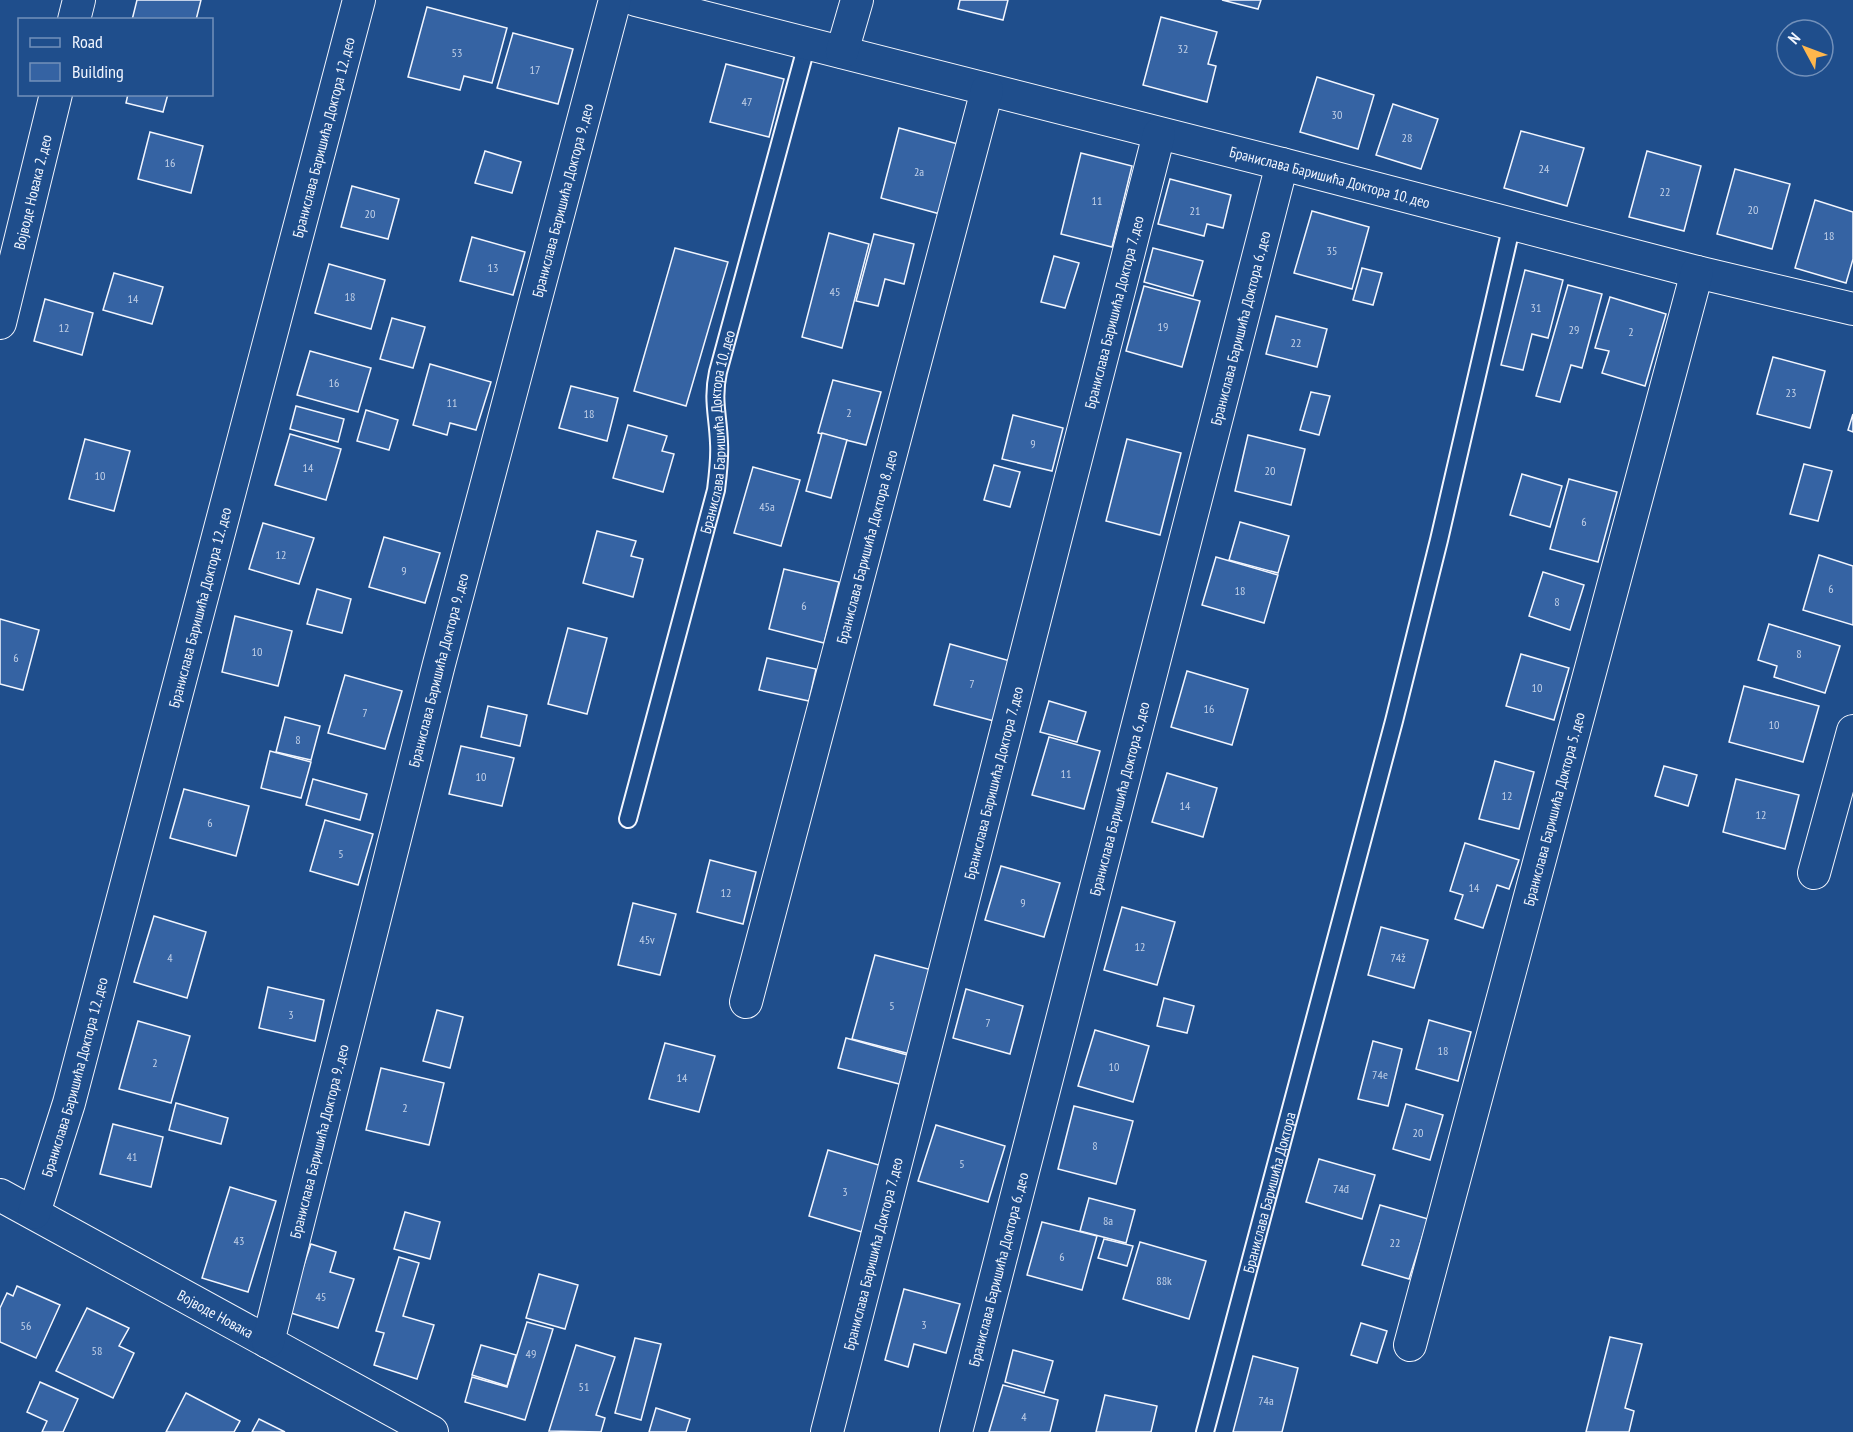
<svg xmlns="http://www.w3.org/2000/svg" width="1853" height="1432" viewBox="0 0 1853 1432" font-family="'PT Sans Narrow',sans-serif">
  <rect width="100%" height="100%" fill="#1f4e8c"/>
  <g fill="#3563a3" stroke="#f2f6ff" stroke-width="1.5">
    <path d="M 137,0 L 201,0 L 196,20 L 132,20 Z"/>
    <path d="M 960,0 L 1008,0 L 1003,20 L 958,9 Z"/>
    <path d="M 1222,0 L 1261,0 L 1258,9 Z"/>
    <path d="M 427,7 L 507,28 L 492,83 L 464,76 L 460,90 L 408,77 Z"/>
    <path d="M 1161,17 L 1217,32 L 1208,64 L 1216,66 L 1207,102 L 1143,85 Z"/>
    <path d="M 513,33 L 573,49 L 558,104 L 497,88 Z"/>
    <path d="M 726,64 L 784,79 L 769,137 L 710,122 Z"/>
    <path d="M 1317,77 L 1374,95 L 1358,149 L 1300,132 Z"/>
    <path d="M 128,94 L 168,94 L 163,112 L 126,103 Z"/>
    <path d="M 1393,104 L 1438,119 L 1421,169 L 1376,155 Z"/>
    <path d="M 899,128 L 958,144 L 940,214 L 881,198 Z"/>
    <path d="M 1521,131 L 1584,148 L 1567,206 L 1504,188 Z"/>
    <path d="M 150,132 L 203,146 L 191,193 L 138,179 Z"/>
    <path d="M 485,151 L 521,162 L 512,193 L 475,183 Z"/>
    <path d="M 1647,151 L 1701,166 L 1684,231 L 1629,217 Z"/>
    <path d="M 1081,153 L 1132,166 L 1112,247 L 1061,234 Z"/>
    <path d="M 1735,169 L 1790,184 L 1772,249 L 1717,234 Z"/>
    <path d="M 1170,179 L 1231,195 L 1223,228 L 1207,224 L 1204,236 L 1158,224 Z"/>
    <path d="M 352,186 L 399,199 L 388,239 L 341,227 Z"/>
    <path d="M 1815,200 L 1853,212 L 1853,259 L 1846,283 L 1795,268 Z"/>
    <path d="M 1312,211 L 1369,227 L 1352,289 L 1294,273 Z"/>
    <path d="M 829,233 L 869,244 L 842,348 L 802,337 Z"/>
    <path d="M 874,234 L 914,244 L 904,284 L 885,279 L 878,306 L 856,301 Z"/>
    <path d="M 472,237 L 525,252 L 513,295 L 460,281 Z"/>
    <path d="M 675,248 L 728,262 L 686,406 L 634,391 Z"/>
    <path d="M 1153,248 L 1203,261 L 1193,296 L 1144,282 Z"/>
    <path d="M 1054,256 L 1079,263 L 1065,308 L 1041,302 Z"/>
    <path d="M 329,264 L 385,280 L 371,329 L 315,313 Z"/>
    <path d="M 1362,268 L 1382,273 L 1373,305 L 1353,300 Z"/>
    <path d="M 1525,270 L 1563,280 L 1548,338 L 1532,334 L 1523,370 L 1501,365 Z"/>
    <path d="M 114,273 L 163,287 L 152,324 L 103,310 Z"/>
    <path d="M 1568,285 L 1602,294 L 1582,368 L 1571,365 L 1560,402 L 1536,396 Z"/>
    <path d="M 1144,286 L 1200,301 L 1182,367 L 1126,351 Z"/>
    <path d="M 1610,297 L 1666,314 L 1645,386 L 1602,373 L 1609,351 L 1595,348 Z"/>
    <path d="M 45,299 L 93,313 L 82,355 L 34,341 Z"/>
    <path d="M 1276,316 L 1327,329 L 1317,367 L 1266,354 Z"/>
    <path d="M 392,318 L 425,327 L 413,368 L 380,359 Z"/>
    <path d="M 310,351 L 371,368 L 358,412 L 297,395 Z"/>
    <path d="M 1773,357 L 1825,371 L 1810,428 L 1757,414 Z"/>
    <path d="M 430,364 L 491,382 L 476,430 L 450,423 L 447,435 L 413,425 Z"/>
    <path d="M 833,380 L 881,392 L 866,445 L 818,433 Z"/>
    <path d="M 571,386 L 618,398 L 607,441 L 559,428 Z"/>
    <path d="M 1311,392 L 1330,396 L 1319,435 L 1300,430 Z"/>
    <path d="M 296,406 L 344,419 L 338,442 L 290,429 Z"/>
    <path d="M 366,410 L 398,420 L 389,450 L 357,441 Z"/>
    <path d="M 1853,414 L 1853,432 L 1848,430 Z"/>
    <path d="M 1013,415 L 1063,428 L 1052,471 L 1002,459 Z"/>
    <path d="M 628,425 L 667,436 L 662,451 L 674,454 L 663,492 L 613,478 Z"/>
    <path d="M 822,433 L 847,440 L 831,498 L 806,491 Z"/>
    <path d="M 290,434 L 341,449 L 326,500 L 275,485 Z"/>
    <path d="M 1248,435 L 1305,449 L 1291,505 L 1235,491 Z"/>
    <path d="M 85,439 L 130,451 L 114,511 L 69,499 Z"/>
    <path d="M 1127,439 L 1181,453 L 1160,535 L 1106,521 Z"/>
    <path d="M 1804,464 L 1832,471 L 1818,521 L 1790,514 Z"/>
    <path d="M 994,465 L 1020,472 L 1010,507 L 984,500 Z"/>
    <path d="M 753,467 L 800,480 L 781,546 L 734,533 Z"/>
    <path d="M 1522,474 L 1562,486 L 1550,527 L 1510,515 Z"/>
    <path d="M 1569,479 L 1617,492 L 1598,562 L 1550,549 Z"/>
    <path d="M 1240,522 L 1289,536 L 1278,573 L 1229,560 Z"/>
    <path d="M 263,523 L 314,538 L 299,584 L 249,569 Z"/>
    <path d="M 597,531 L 636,541 L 631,556 L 643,559 L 633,597 L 583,583 Z"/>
    <path d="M 384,537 L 440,553 L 425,603 L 369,587 Z"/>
    <path d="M 1819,555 L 1853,566 L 1853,625 L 1803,610 Z"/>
    <path d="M 1216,557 L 1278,575 L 1264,623 L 1202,605 Z"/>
    <path d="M 784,569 L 839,582 L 824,643 L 769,629 Z"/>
    <path d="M 1543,572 L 1584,585 L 1570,630 L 1529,616 Z"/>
    <path d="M 317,589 L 351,599 L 342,633 L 307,624 Z"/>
    <path d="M 235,616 L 292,631 L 278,686 L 222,672 Z"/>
    <path d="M 0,619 L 39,630 L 23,690 L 0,684 Z"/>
    <path d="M 1769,624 L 1840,646 L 1825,693 L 1774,677 L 1777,666 L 1758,660 Z"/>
    <path d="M 568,628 L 607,638 L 587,714 L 548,704 Z"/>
    <path d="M 950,644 L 1010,661 L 994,721 L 934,705 Z"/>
    <path d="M 1521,654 L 1569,668 L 1554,720 L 1506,706 Z"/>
    <path d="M 767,658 L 816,669 L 809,701 L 759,690 Z"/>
    <path d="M 1187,671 L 1248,689 L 1232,745 L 1171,727 Z"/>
    <path d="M 345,675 L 402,691 L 385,749 L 328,733 Z"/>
    <path d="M 1744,686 L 1819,706 L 1803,762 L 1729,742 Z"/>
    <path d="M 1049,701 L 1086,712 L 1077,742 L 1040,732 Z"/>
    <path d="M 488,706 L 527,715 L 520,746 L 481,737 Z"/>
    <path d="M 285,717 L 320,726 L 311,760 L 276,752 Z"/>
    <path d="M 1049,737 L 1100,751 L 1084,809 L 1032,795 Z"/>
    <path d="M 461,746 L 514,758 L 502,806 L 449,794 Z"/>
    <path d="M 270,751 L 311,762 L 301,798 L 261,788 Z"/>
    <path d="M 1495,761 L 1534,772 L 1519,829 L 1479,819 Z"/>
    <path d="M 1664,766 L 1697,775 L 1688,806 L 1655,796 Z"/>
    <path d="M 1167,773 L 1217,788 L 1203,837 L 1152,822 Z"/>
    <path d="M 313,779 L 367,794 L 360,820 L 306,805 Z"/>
    <path d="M 1736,779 L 1799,795 L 1785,849 L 1723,832 Z"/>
    <path d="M 184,789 L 249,806 L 236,856 L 170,838 Z"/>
    <path d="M 325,820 L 373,834 L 358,885 L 310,871 Z"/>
    <path d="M 1465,843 L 1519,860 L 1509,889 L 1497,885 L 1483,928 L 1455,919 L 1463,895 L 1450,891 Z"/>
    <path d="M 710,860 L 756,872 L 743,924 L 697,912 Z"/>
    <path d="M 1001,866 L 1060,883 L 1044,937 L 985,920 Z"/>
    <path d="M 633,903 L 676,914 L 660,975 L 618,965 Z"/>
    <path d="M 1122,907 L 1175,922 L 1157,985 L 1104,970 Z"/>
    <path d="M 154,916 L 206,932 L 187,998 L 134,982 Z"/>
    <path d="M 1381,927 L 1428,940 L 1414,988 L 1368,975 Z"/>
    <path d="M 875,955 L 932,970 L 910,1054 L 852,1039 Z"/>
    <path d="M 268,987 L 324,1000 L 315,1041 L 259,1028 Z"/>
    <path d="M 966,989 L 1023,1006 L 1010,1054 L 953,1038 Z"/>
    <path d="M 1164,998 L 1194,1006 L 1187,1033 L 1157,1026 Z"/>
    <path d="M 437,1010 L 463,1017 L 450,1068 L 423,1061 Z"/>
    <path d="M 1429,1020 L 1471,1032 L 1458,1081 L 1416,1069 Z"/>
    <path d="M 138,1021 L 190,1036 L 171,1103 L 119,1089 Z"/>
    <path d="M 1095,1030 L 1149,1046 L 1133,1102 L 1078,1086 Z"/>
    <path d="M 846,1038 L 911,1056 L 903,1085 L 838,1068 Z"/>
    <path d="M 1373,1041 L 1402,1049 L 1388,1106 L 1358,1099 Z"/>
    <path d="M 665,1043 L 715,1056 L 699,1112 L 649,1099 Z"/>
    <path d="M 381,1068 L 444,1083 L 429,1145 L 366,1130 Z"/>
    <path d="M 176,1103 L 228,1118 L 221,1144 L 169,1130 Z"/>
    <path d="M 1406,1104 L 1443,1115 L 1430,1160 L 1393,1149 Z"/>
    <path d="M 1074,1106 L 1133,1121 L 1116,1184 L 1058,1169 Z"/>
    <path d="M 113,1124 L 163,1137 L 151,1187 L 100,1174 Z"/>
    <path d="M 936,1125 L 1005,1146 L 988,1202 L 918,1181 Z"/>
    <path d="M 828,1150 L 882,1166 L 862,1232 L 809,1216 Z"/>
    <path d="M 1319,1159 L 1375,1175 L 1362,1219 L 1306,1202 Z"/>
    <path d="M 230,1187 L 276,1201 L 248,1292 L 202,1278 Z"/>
    <path d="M 1089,1198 L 1135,1210 L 1126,1243 L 1080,1231 Z"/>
    <path d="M 1380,1205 L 1428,1219 L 1409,1279 L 1362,1265 Z"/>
    <path d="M 405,1212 L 440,1222 L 430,1259 L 394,1249 Z"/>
    <path d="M 1042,1222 L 1097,1236 L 1082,1290 L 1027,1275 Z"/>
    <path d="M 1104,1239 L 1133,1246 L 1127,1266 L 1098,1258 Z"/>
    <path d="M 1140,1242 L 1206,1261 L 1189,1319 L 1123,1299 Z"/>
    <path d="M 311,1244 L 336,1252 L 330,1272 L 354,1279 L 338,1328 L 288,1312 Z"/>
    <path d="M 399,1257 L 419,1263 L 403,1316 L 434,1325 L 417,1379 L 374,1365 L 384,1333 L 376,1331 Z"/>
    <path d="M 539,1274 L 578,1285 L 565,1329 L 526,1318 Z"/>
    <path d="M 17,1286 L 60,1305 L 36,1358 L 0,1342 L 0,1308 L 7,1293 L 13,1296 Z"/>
    <path d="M 904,1289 L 960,1304 L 946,1353 L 914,1344 L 908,1367 L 885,1360 Z"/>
    <path d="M 87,1308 L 129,1328 L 119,1346 L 134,1353 L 113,1398 L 56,1371 Z"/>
    <path d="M 527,1322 L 553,1329 L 525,1420 L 465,1402 L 472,1377 L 507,1387 Z"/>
    <path d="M 1361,1323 L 1387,1331 L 1377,1363 L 1351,1355 Z"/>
    <path d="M 1610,1337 L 1642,1344 L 1625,1408 L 1634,1411 L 1629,1432 L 1586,1432 Z"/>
    <path d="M 635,1338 L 661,1344 L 641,1420 L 615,1413 Z"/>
    <path d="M 481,1345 L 516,1355 L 507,1386 L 472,1375 Z"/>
    <path d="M 576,1345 L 615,1357 L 596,1415 L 605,1418 L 601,1432 L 549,1431 Z"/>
    <path d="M 1013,1350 L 1053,1361 L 1044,1393 L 1005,1382 Z"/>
    <path d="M 1253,1356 L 1298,1368 L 1282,1432 L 1233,1432 Z"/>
    <path d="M 40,1382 L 78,1399 L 63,1432 L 42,1432 L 47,1421 L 27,1412 Z"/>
    <path d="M 1003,1385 L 1058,1400 L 1050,1432 L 989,1432 Z"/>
    <path d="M 186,1393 L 240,1421 L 234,1432 L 166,1432 Z"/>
    <path d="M 1105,1395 L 1157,1406 L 1151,1432 L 1096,1432 Z"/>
    <path d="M 656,1408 L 690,1419 L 686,1432 L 649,1432 Z"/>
    <path d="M 259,1419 L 285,1432 L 252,1432 Z"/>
  </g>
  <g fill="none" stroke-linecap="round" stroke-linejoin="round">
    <defs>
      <g id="service">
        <path id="s1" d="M 628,819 L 716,490 C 718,474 720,459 719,443 C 718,415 712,400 718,372 L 807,44"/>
        <path id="s2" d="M 1205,1432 L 1394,721 L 1439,540 L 1512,224"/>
      </g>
      <g id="minor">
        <path id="s3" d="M 636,0 L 1282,164 L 1697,272 L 1853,309"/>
        <path d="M 74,20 L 79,0"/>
        <path d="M 842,52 L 857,0"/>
        <path id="s4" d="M 0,323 L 56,94"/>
        <path d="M 1814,873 L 1853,731"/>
        <path id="s5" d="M 746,1002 L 987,90"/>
        <path id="s6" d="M 0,1195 L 432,1432"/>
        <path id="s7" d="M 34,1213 L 69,1103 L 359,0"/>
        <path id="s8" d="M 268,1342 L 439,664 L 615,0"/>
        <path id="s9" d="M 1410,1345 L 1697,272"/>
        <path id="s10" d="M 827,1432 L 1159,134"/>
        <path id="s11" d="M 956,1432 L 1282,164"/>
      </g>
    </defs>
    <use href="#service" stroke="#f2f6ff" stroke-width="20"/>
    <use href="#minor" stroke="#f2f6ff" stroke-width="34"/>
    <use href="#service" stroke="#1f4e8c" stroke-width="16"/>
    <use href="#minor" stroke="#1f4e8c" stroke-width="32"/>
  </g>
  <g text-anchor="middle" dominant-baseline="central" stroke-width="4.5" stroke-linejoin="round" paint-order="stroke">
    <g font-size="12" fill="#c3d1e8">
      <text x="1183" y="48">32</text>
      <text x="457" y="52">53</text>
      <text x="535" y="69">17</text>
      <text x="747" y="101">47</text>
      <text x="1337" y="114">30</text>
      <text x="1407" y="137">28</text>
      <text x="170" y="162">16</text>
      <text x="1544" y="168">24</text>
      <text x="919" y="171">2a</text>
      <text x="1665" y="191">22</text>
      <text x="1097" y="200">11</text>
      <text x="1753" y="209">20</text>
      <text x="1195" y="210">21</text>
      <text x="370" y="213">20</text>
      <text x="1829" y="235">18</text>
      <text x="1332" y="250">35</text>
      <text x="493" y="267">13</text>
      <text x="835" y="291">45</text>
      <text x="350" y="296">18</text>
      <text x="133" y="298">14</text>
      <text x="1536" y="307">31</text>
      <text x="1163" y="326">19</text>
      <text x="64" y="327">12</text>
      <text x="1574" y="329">29</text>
      <text x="1631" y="331">2</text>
      <text x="1296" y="342">22</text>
      <text x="334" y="382">16</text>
      <text x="1791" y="392">23</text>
      <text x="452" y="402">11</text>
      <text x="849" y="412">2</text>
      <text x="589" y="413">18</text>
      <text x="1033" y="443">9</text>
      <text x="308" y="467">14</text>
      <text x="1270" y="470">20</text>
      <text x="100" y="475">10</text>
      <text x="767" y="506">45a</text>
      <text x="1584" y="521">6</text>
      <text x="281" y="554">12</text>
      <text x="404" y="570">9</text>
      <text x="1831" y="588">6</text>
      <text x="1240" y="590">18</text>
      <text x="1557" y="601">8</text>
      <text x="804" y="605">6</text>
      <text x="257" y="651">10</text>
      <text x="1799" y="653">8</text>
      <text x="16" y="657">6</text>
      <text x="972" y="683">7</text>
      <text x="1537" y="687">10</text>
      <text x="1209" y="708">16</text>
      <text x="365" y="712">7</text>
      <text x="1774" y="724">10</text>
      <text x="298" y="739">8</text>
      <text x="1066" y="773">11</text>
      <text x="481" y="776">10</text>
      <text x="1507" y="795">12</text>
      <text x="1185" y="805">14</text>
      <text x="1761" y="814">12</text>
      <text x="210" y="822">6</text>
      <text x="341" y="853">5</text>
      <text x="1474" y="887">14</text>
      <text x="726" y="892">12</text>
      <text x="1023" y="902">9</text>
      <text x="647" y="939">45v</text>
      <text x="1140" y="946">12</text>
      <text x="170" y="957">4</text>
      <text x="1398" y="957">74ž</text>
      <text x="892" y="1005">5</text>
      <text x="291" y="1014">3</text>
      <text x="988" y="1022">7</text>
      <text x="1443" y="1050">18</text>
      <text x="155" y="1062">2</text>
      <text x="1114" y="1066">10</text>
      <text x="1380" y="1074">74e</text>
      <text x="682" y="1077">14</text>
      <text x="405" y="1107">2</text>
      <text x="1418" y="1132">20</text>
      <text x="1095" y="1145">8</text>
      <text x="132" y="1156">41</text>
      <text x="962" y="1163">5</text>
      <text x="1341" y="1188">74đ</text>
      <text x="845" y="1191">3</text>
      <text x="1108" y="1220">8a</text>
      <text x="239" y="1240">43</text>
      <text x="1395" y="1242">22</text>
      <text x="1062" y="1256">6</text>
      <text x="1164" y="1280">88k</text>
      <text x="321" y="1296">45</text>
      <text x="924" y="1324">3</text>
      <text x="26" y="1325">56</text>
      <text x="97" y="1350">58</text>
      <text x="531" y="1353">49</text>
      <text x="584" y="1386">51</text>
      <text x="1266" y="1400">74a</text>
      <text x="1024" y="1416">4</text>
    </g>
    <g font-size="15" fill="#f2f6ff" stroke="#1f4e8c">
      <text stroke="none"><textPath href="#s7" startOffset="1114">Бранислава Баришића Доктора 12. део</textPath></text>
      <text stroke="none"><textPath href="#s3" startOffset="716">Бранислава Баришића Доктора 10. део</textPath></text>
      <text stroke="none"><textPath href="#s4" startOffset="135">Војводе Новака 2. део</textPath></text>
      <text stroke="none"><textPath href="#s8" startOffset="1179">Бранислава Баришића Доктора 9. део</textPath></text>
      <text stroke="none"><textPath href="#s10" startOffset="1156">Бранислава Баришића Доктора 7. део</textPath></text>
      <text stroke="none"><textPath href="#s11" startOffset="1140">Бранислава Баришића Доктора 6. део</textPath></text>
      <text stroke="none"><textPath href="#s1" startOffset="399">Бранислава Баришића Доктора 10. део</textPath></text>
      <text stroke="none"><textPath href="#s5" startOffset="471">Бранислава Баришића Доктора 8. део</textPath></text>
      <text stroke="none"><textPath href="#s7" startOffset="628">Бранислава Баришића Доктора 12. део</textPath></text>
      <text stroke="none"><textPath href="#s8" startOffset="693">Бранислава Баришића Доктора 9. део</textPath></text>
      <text stroke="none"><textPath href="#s10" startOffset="670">Бранислава Баришића Доктора 7. део</textPath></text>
      <text stroke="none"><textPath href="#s11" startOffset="654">Бранислава Баришића Доктора 6. део</textPath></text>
      <text stroke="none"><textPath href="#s9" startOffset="555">Бранислава Баришића Доктора 5. део</textPath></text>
      <text stroke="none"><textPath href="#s7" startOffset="142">Бранислава Баришића Доктора 12. део</textPath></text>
      <text stroke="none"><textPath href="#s8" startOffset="207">Бранислава Баришића Доктора 9. део</textPath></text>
      <text stroke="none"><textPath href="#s2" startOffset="248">Бранислава Баришића Доктора</textPath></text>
      <text stroke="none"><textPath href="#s10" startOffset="184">Бранислава Баришића Доктора 7. део</textPath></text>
      <text stroke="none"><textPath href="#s11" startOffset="168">Бранислава Баришића Доктора 6. део</textPath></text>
      <text stroke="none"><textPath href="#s6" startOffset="246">Војводе Новака</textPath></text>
    </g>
  </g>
  <rect x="18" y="18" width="195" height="78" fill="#1f4e8c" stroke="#7391ba" stroke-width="1.5"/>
  <rect x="30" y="38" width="30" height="9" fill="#1f4e8c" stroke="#7391ba" stroke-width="1.5"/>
  <text x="72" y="48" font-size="18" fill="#f2f6ff">Road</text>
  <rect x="30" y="63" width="30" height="18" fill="#3563a3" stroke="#7391ba" stroke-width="1.5"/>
  <text x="72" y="78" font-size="18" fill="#f2f6ff">Building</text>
  <g transform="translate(1805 48) rotate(311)"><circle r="28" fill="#1f4e8c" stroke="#7391ba" stroke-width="1.5"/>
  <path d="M0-4.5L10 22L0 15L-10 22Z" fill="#ffb74d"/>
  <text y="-9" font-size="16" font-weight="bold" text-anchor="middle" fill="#f2f6ff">N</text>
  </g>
</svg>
